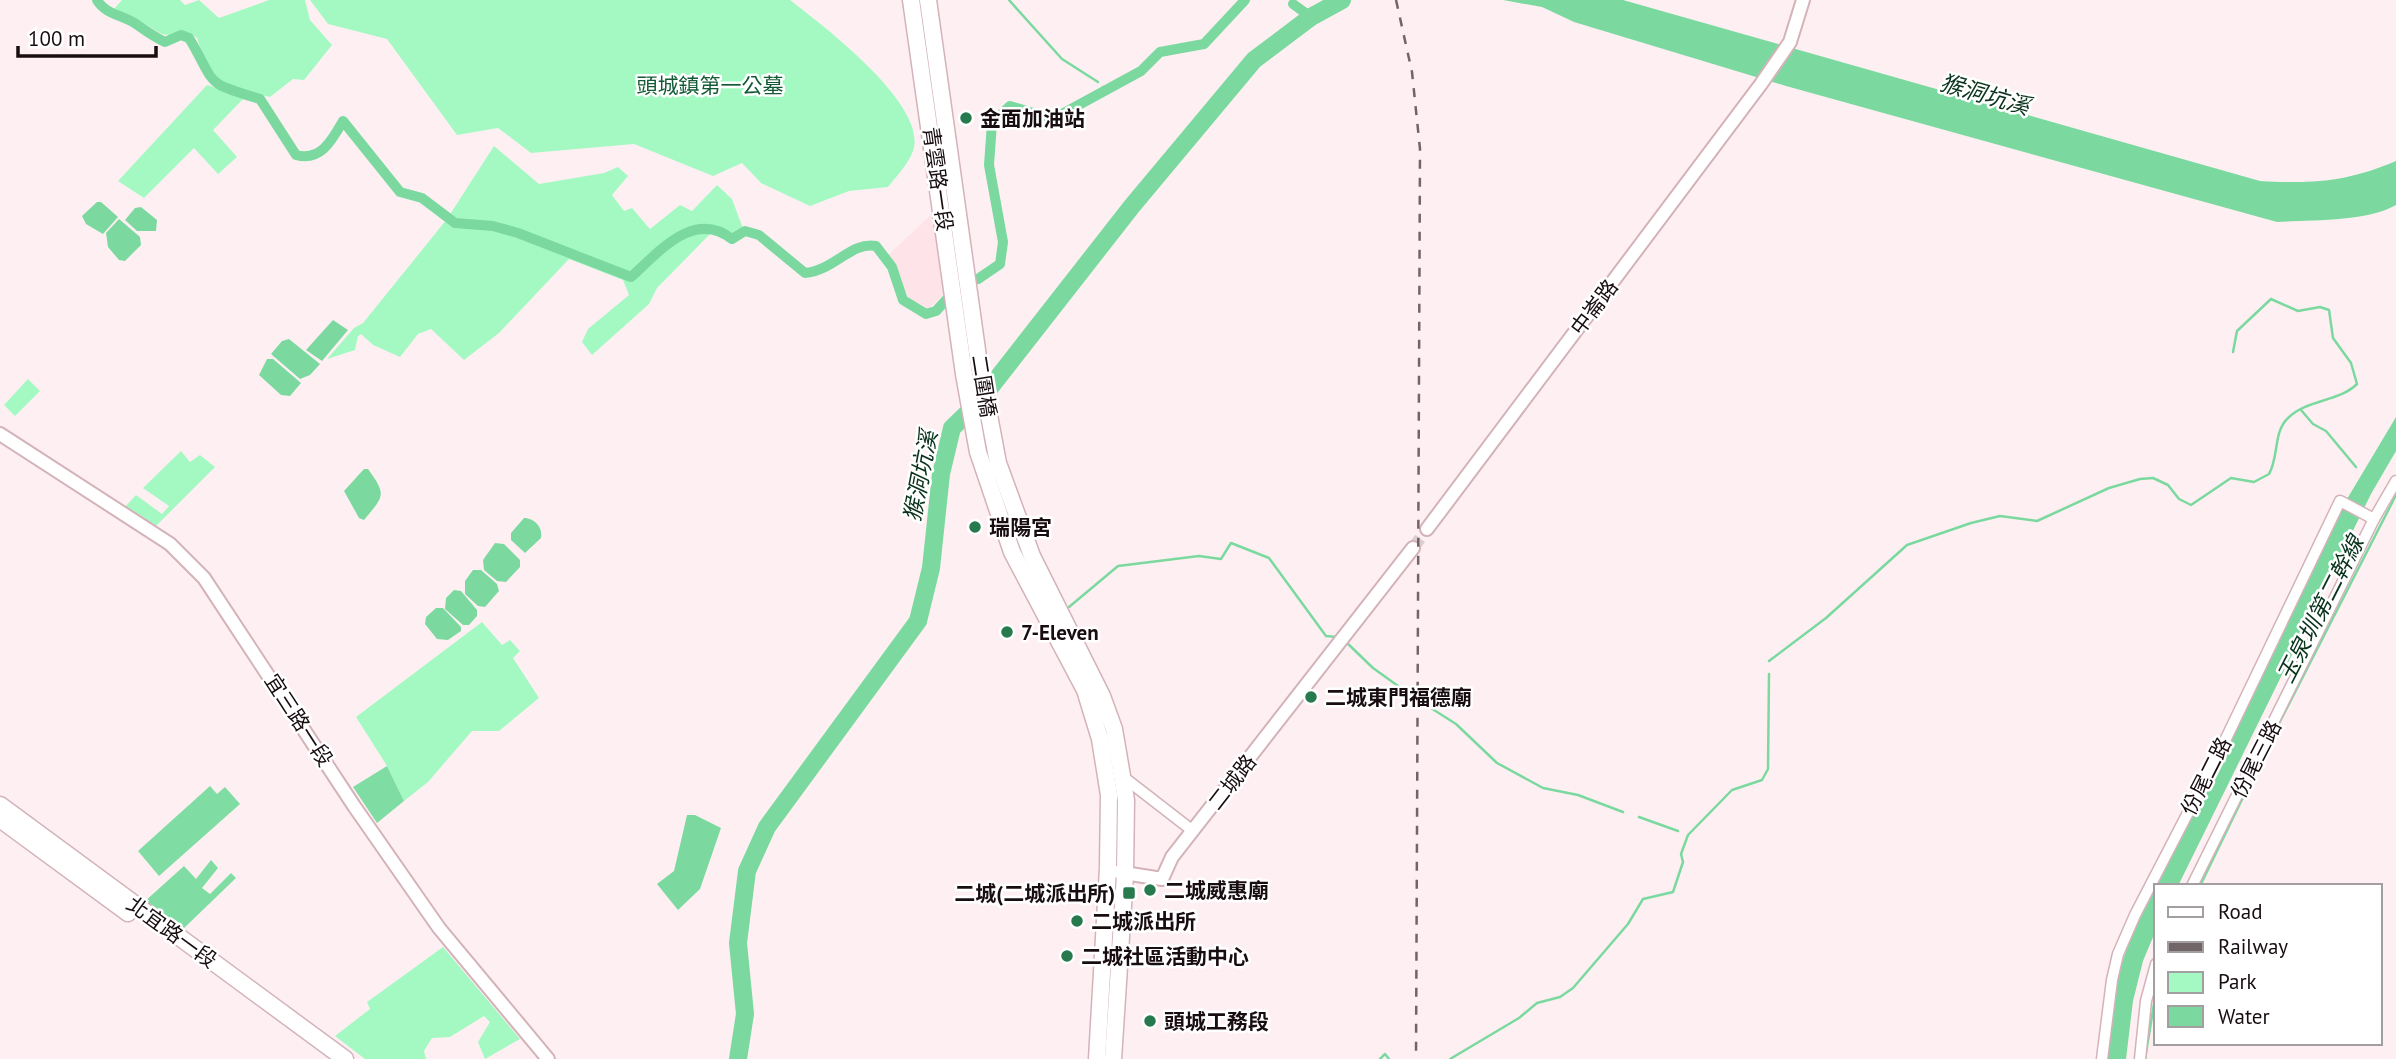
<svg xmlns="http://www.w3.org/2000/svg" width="2396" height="1059" viewBox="0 0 2396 1059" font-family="'PT Sans','Noto Sans TC',sans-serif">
  <rect width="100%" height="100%" fill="#fef0f2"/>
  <path fill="#fee4e9" d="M 934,212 L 947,290 L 929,309 L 924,308 L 909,299 L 887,256 Z"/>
  <g fill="#a4f9c3">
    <path d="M 122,0 L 180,0 L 185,5 L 199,0 L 219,18 L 269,0 L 305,0 L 310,20 L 332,45 L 304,80 L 293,79 L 270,97 C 224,85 212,87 197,38 L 188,32 C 161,39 163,34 140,21 C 132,16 122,13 113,10 Z"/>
    <path d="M 310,0 L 790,0 C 822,25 929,105 913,151 C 909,163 896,177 888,187 L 849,191 L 810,206 L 761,183 L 742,163 L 713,176 L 634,144 L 531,153 L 498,128 L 457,135 L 387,39 L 328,24 Z"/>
    <path d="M 207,85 L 245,97 L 213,130 L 237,157 L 218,174 L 194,148 L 144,198 L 118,181 Z"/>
    <path d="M 494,146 L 539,184 L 604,173 L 618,167 L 628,176 L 612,195 L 624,211 L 632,208 L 650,229 L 680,205 L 692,211 L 717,185 L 732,199 L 745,234 L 733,239 L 712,232 L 657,288 L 649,304 L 592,355 L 582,342 L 588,329 L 629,295 L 623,280 L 569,259 L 499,333 L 464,360 L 431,329 L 418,334 L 400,357 L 373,345 L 361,334 L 358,336 L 355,350 L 327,359 L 354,328 L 363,323 L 447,219 Z"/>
    <path d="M 28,379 L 40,391 L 15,416 L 4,405 Z"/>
    <path d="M 181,451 L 190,462 L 200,455 L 215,467 L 155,527 L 124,508 L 136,495 L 162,514 L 169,506 L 143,488 Z"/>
    <path d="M 482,622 L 502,645 L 510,640 L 520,651 L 513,658 L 539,698 L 499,731 L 472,731 L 428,782 L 404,801 L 387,766 L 356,717 Z"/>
    <path d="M 443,947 L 520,1039 L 485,1059 L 478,1042 L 490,1022 L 484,1016 L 450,1037 L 432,1038 L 424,1051 L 426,1059 L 365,1059 L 335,1036 L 370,1009 L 367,1002 Z"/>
  </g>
  <g fill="#7fdda4">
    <path d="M 387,766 L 404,801 L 377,823 L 353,787 Z"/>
    <path d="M 210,786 L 217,794 L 225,787 L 240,804 L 159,876 L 138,851 Z"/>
    <path d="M 211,860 L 218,868 L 202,888 L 210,894 L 231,873 L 236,878 L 182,930 L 144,902 L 184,866 L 196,879 Z"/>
  </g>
  <g fill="#7bd9a0">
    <path d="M 1503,0 L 1623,0 L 2260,181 C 2314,184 2346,182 2396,161 L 2396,205 C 2366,222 2311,220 2277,222 L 1786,86 L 1574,22 L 1542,7 Z"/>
    <path d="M 97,202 L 101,202 L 118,217 L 103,234 L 86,224 L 82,216 Z"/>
    <path d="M 141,207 L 157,220 L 156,231 L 137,231 L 125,220 L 135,208 Z"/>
    <path d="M 119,219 L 140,237 L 141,245 L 125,261 L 119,260 L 108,247 L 106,233 Z"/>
    <path d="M 333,320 L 348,330 L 322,361 L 306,350 Z"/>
    <path d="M 289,339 L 320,364 L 310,375 L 300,379 L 271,354 L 282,341 Z"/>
    <path d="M 267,359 L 273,359 L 301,383 L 290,396 L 281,395 L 259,375 Z"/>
    <path d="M 2396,417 L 2396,451 L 2371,494 L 2178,886 L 2157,886 L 2347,499 Z"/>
    <path d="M 364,469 L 368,469 C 387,495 384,496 364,520 L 359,518 L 344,491 Z"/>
    <path d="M 524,518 C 534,518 543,527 541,538 L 525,553 L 511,540 L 511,533 Z"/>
    <path d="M 495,543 L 504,544 L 520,560 L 520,567 L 506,582 L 497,581 L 484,570 L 483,560 Z"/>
    <path d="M 473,570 L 481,570 L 497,584 L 499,591 L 485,607 L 478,606 L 465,594 L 465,581 Z"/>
    <path d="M 454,590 L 461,591 L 477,610 L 477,616 L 469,625 L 463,625 L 445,609 L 446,598 Z"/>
    <path d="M 436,608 L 443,608 L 461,627 L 461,631 L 448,640 L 437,639 L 425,624 L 426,617 Z"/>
    <path d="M 687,815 L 695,815 L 721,828 L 700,889 L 678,910 L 657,884 L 674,871 Z"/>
    <path d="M 2156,886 L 2156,930 L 2143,961 L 2133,1001 L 2126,1059 L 2107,1059 L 2116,980 L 2131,937 Z"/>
  </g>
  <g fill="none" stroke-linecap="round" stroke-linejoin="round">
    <g stroke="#7bd9a0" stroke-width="2.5">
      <path d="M 1009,0 L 1062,59 L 1098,82"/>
      <path d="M 1103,87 L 1109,90"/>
      <path d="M 2301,410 L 2313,424 L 2326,431 L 2356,467"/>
      <path d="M 1069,607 L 1118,566 L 1199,556 L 1221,559 L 1231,543 L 1269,558 L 1326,636 L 1337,637"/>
      <path d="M 1345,641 L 1373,668 L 1412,696"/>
      <path d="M 1769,661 L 1826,618 L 1907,545 L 1971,523 L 2000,516 L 2037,521 L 2109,488 L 2140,479 L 2153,478 L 2168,485 L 2179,499 L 2191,505 L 2231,478 L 2254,482 L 2269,474 C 2279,457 2273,432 2288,418 C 2307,399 2339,402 2357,384 L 2351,363 L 2333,338 L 2329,310 L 2320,307 L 2298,311 L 2271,299 L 2237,331 L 2233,352"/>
      <path d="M 1423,703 L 1456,724 L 1497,763 L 1543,788 L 1578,795 L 1623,812"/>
      <path d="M 2272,737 L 2396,495"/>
      <path d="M 1639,817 L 1678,831"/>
      <path d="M 2200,886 L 2266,750"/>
      <path d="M 1380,1059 L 1385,1054 L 1389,1059"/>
      <path d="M 1450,1059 L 1519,1018 L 1537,1003 L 1560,997 L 1573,988 L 1628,924 L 1643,899 L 1673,892 L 1683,862 L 1681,854 L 1688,835 L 1732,790 L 1762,780 L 1768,769 L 1769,674"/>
      <path d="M 2145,1059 L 2156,992"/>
    </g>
    <g stroke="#7bd9a0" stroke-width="10">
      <path d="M 97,0 C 105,14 122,15 136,24 C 146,31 154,37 165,42 L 181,35 L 189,38 C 217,85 202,82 260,99 L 296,155 C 321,162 332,140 343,121 L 400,192 L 422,198 L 455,223 L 493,226 L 518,233 L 631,277 C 659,252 694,209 732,239 L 745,231 L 759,235 L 805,273 C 833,271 852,241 876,246 L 892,267 L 903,300 L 926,314 L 936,311 L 947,299"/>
      <path d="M 1293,4 L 1311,17"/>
      <path d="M 978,279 L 1000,264 L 1003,242 L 989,165 L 992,123 L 1010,106 L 1043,116 L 1062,114 L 1141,71 L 1160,52 L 1204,44 L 1245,0"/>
    </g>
    <path stroke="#7bd9a0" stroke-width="18" d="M 738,1059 L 745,1014 L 738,943 L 747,871 L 767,827 L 918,621 L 931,568 L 941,474 L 952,428 L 978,403 L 1132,206 L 1254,60 L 1311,17 L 1342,0"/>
    <path stroke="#dcced0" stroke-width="12" stroke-dasharray="12 6" stroke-linecap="butt" d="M 1413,548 L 1427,529"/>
    <defs>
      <g id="minor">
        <path d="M 1122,776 L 1193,831"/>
        <path d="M 2192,886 L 2374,519 L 2396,481"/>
        <path d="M 2102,1059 L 2112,980 L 2118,954 L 2135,915 L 2221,749 L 2340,501 L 2374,519"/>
        <path d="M 2140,1059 L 2146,1001 L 2156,964"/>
      </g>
      <g id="tertiary">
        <path d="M 0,434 L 170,544 L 204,578 L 354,806 L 439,928 L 548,1059"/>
        <path d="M 1427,529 L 1761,84 L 1790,42 L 1803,0"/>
        <path d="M 1118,872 L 1162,879 L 1172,857 L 1413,548"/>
      </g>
      <g id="primary">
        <path d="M 911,0 L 964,374 L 978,452 L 1012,552 L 1085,690 L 1100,739 L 1109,795 L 1108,868 L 1097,1059"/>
        <path d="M 928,0 L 978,357 L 998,463 L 1032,556 L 1102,696 L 1114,729 L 1122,776 L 1126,800 L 1125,875 L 1113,1059"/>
        <path d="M 0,805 L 345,1059"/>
        <path d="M 0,819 L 128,913"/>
      </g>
    </defs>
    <use href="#minor" stroke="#d3b3b9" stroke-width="13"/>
    <use href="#tertiary" stroke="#d3b3b9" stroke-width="16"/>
    <use href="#primary" stroke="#d3b3b9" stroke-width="19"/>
    <use href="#minor" stroke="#fff" stroke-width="10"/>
    <use href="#tertiary" stroke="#fff" stroke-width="12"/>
    <use href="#primary" stroke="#fff" stroke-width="16"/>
    <path stroke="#716568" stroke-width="2.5" stroke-dasharray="9 9" stroke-linecap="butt" d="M 1396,0 L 1412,72 L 1420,149 L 1416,1059"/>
  </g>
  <g fill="#267a4d" stroke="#fff" stroke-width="2.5">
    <circle cx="966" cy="118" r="7"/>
    <circle cx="975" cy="527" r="7"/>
    <circle cx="1007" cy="632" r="7"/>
    <circle cx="1311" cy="697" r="7"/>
    <circle cx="1150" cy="890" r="7"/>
    <rect x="1122" y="886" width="14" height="14" rx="3.5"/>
    <circle cx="1077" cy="921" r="7"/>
    <circle cx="1067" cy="956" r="7"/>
    <circle cx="1150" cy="1021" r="7"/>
  </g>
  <g text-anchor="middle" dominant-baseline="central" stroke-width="5" stroke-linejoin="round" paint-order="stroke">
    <g font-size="21" fill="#145a36" stroke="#fff">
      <text x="710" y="85">頭城鎮第一公墓</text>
    </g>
    <g font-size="21" font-weight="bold" fill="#180d10" stroke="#fff" text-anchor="start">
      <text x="980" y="118">金面加油站</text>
      <text x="989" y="527">瑞陽宮</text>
      <text x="1021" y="632">7-Eleven</text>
      <text x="1325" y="697">二城東門福德廟</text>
      <text x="1164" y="890">二城威惠廟</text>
      <text x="1115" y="893" text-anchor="end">二城(二城派出所)</text>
      <text x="1091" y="921">二城派出所</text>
      <text x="1081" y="956">二城社區活動中心</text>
      <text x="1164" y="1021">頭城工務段</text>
    </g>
    <g font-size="21" fill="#180d10" stroke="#fff">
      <text transform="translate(938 179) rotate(82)">青雲路一段</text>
      <text transform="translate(1594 307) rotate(-53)">中崙路</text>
      <text transform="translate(984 386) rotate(81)">二圍橋</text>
      <text transform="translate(299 720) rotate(57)">宜三路一段</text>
      <text transform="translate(2256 759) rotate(-63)">份尾三路</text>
      <text transform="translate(2206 776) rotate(-63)">份尾二路</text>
      <text transform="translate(1232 782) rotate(-52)">二城路</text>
      <text transform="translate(172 932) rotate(36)">北宜路一段</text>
    </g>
    <g font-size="23" font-style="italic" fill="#0a331d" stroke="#fff">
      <text transform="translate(1985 94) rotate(16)">猴洞坑溪</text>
      <text transform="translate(920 476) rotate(-79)">猴洞坑溪</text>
      <text transform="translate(2320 609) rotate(-63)">玉泉圳第二幹線</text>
    </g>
  </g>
  <rect x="2154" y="884" width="228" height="161" fill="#ffffff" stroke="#a39e9f" stroke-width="2"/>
  <rect x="2168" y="907" width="35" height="10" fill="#ffffff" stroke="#a39e9f" stroke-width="2"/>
  <text x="2218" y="919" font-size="21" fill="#180d10">Road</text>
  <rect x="2168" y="942" width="35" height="10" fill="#716568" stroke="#a39e9f" stroke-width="2"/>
  <text x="2218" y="954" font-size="21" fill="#180d10">Railway</text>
  <rect x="2168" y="972" width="35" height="21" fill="#a4f9c3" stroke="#a39e9f" stroke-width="2"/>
  <text x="2218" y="989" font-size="21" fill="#180d10">Park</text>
  <rect x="2168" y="1006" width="35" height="21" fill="#7bd9a0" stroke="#a39e9f" stroke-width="2"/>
  <text x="2218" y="1024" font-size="21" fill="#180d10">Water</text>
  <path d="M18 46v10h138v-10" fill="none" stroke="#180d10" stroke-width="3.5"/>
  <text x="28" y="46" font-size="21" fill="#180d10" stroke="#ffffff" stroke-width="5" paint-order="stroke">100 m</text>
</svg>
